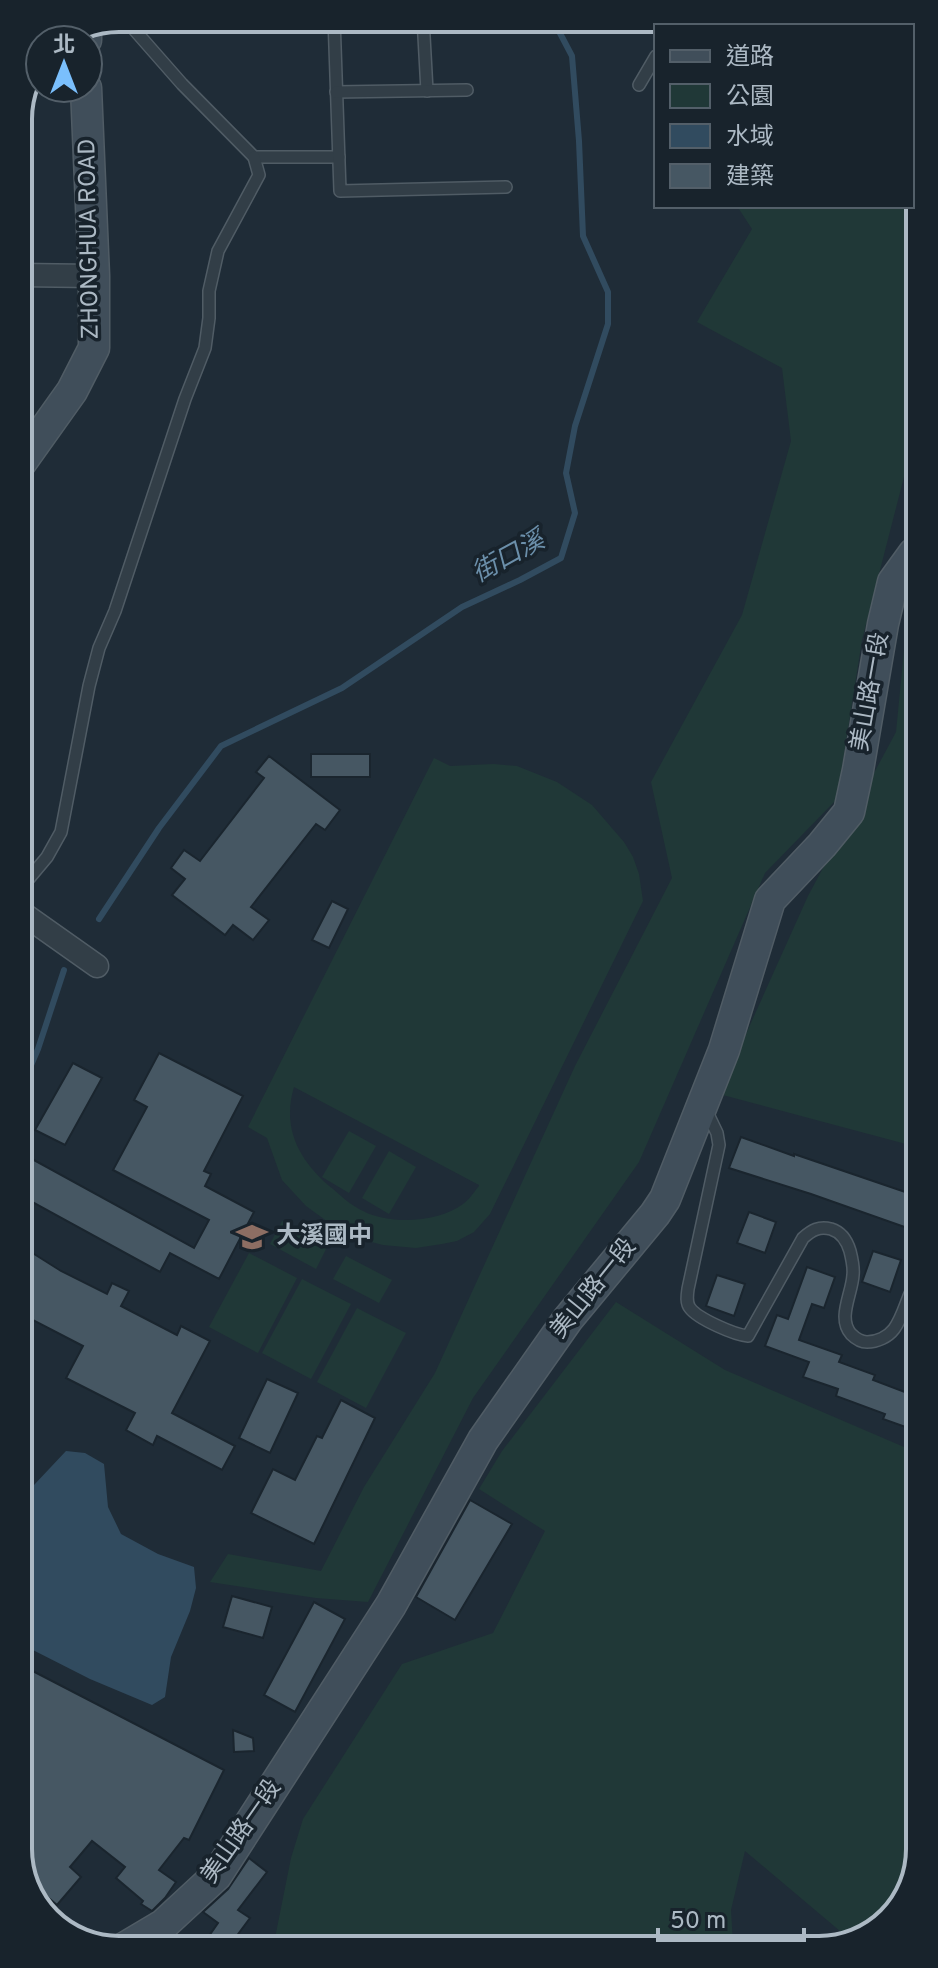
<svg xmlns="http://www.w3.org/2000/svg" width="938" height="1968" viewBox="0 0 938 1968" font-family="Overpass,'Noto Sans TC',sans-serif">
  <rect width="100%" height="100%" fill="#1f2c37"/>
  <g fill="#203837" fill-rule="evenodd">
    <path d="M 709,18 L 826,18 L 846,26 L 706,26 Z"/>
    <path d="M 912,80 L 914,438 L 862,640 L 837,799 L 765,873 L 639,1162 L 473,1398 L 368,1602 L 316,1598 L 210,1582 L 228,1554 L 321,1571 L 364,1487 L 435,1373 L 575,1066 L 672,878 L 651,782 L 742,615 L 791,441 L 782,368 L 697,322 L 752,229 L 737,206 L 912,206 Z"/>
    <path d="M 915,591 L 917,1147 L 719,1094 L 808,896 L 896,732 L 908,609 Z"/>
    <path d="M 434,758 L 450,766 L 494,764 L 517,766 L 557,782 L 592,805 L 624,842 L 633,857 L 639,874 L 643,901 L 490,1214 L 474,1232 L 457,1241 L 442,1244 L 416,1248 L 383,1245 L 352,1237 L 328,1222 L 306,1206 L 282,1180 L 267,1138 L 248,1127 ZM 294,1087 L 479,1185 L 479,1186 C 474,1192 469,1200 463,1204 C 438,1223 390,1225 363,1211 C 352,1206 342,1197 333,1189 C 301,1163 281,1130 294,1087 Z"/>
    <path d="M 349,1131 L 376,1146 L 349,1193 L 322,1177 Z"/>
    <path d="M 389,1151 L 416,1167 L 389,1214 L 362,1198 Z"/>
    <path d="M 282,1221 L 328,1245 L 316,1269 L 270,1244 Z"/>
    <path d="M 249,1253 L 297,1278 L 258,1353 L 209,1327 Z"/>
    <path d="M 346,1256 L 392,1280 L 379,1303 L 333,1279 Z"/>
    <path d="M 302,1279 L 351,1304 L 311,1379 L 262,1353 Z"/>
    <path d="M 616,1302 L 725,1370 L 918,1453 L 920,1849 L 903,1905 L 857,1942 L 853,1942 L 745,1851 L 731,1910 L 733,1944 L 273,1948 L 291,1858 L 303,1819 L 402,1664 L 493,1633 L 545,1531 L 479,1489 L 502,1451 Z"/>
    <path d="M 357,1308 L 406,1333 L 366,1408 L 317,1382 Z"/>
  </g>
  <path fill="#314b5f" d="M 66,1451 L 85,1453 L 104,1464 L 108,1507 L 121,1534 L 158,1554 L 194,1567 L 196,1588 L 190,1611 L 171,1657 L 165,1697 L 152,1705 L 90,1679 L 25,1646 L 24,1499 L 34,1485 Z"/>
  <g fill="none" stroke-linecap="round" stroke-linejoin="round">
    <g stroke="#314b5f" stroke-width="6">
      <path d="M 99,919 L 159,828 L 221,746 L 342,688 L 462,607 L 520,580 L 561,558 L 575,513 L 566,473 L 575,426 L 608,324 L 608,292 L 583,236 L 579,141 L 572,56 L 552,18"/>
      <path d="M 22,1086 L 38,1049 L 64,970"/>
    </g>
  </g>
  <g fill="#465763" stroke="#1a252e" stroke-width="2">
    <rect x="311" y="754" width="59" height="23"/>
    <path d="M 269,756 L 340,810 L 325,830 L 316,824 L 251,907 L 269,920 L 253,940 L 233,925 L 225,935 L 172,895 L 185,879 L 171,868 L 184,850 L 200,861 L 264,778 L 256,772 Z"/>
    <path d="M 332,901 L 348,909 L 329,948 L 312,940 Z"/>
    <path d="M 159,1053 L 243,1096 L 204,1171 L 211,1174 L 205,1186 L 254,1212 L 219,1279 L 170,1253 L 160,1272 L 23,1197 L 23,1154 L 194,1248 L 209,1220 L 113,1170 L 147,1107 L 134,1100 Z"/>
    <path d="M 73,1063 L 102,1078 L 65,1145 L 35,1130 Z"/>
    <path d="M 741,1137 L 794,1156 L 794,1154 L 917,1196 L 917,1217 L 913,1230 L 811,1194 L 729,1168 Z"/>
    <path d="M 749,1212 L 776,1222 L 765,1253 L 737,1243 Z"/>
    <path d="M 23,1247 L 61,1271 L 107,1294 L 112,1283 L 129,1291 L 121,1306 L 177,1335 L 181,1326 L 210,1341 L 172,1413 L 235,1446 L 222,1470 L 157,1436 L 153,1445 L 126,1430 L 135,1413 L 66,1378 L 83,1346 L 23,1315 Z"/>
    <path d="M 873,1251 L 901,1260 L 890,1292 L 862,1282 Z"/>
    <path d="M 807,1267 L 835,1277 L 824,1308 L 812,1304 L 799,1340 L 842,1355 L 839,1362 L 875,1375 L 873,1380 L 918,1397 L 918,1408 L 911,1429 L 883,1419 L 885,1414 L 836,1396 L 838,1389 L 803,1377 L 809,1362 L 765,1346 L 777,1315 L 788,1319 Z"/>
    <path d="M 717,1275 L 745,1284 L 734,1316 L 706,1306 Z"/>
    <path d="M 267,1379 L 298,1393 L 270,1453 L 239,1438 Z"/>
    <path d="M 341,1400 L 375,1418 L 314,1544 L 251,1513 L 273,1469 L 295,1480 L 317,1436 L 322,1438 Z"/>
    <path d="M 470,1500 L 512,1524 L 455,1620 L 416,1597 Z"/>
    <path d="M 232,1596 L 272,1607 L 263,1638 L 223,1627 Z"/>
    <path d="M 314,1602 L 345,1619 L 295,1712 L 264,1695 Z"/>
    <path d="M 25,1667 L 224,1770 L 189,1840 L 184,1838 L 159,1870 L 176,1882 L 165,1898 L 152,1911 L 141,1904 L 143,1901 L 116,1878 L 125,1867 L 92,1841 L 70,1867 L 81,1877 L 57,1905 L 26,1879 Z"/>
    <path d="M 233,1730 L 253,1738 L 254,1751 L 234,1752 Z"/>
    <path d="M 249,1858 L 267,1872 L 238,1910 L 250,1918 L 227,1949 L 200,1949 L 218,1923 L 203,1912 L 228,1889 Z"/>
  </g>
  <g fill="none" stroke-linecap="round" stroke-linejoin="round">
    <defs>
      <g id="lane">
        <path d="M 124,18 L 182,84 L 254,157 L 339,157"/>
        <path d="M 334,18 L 340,191 L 506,187"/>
        <path d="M 423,18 L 427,91"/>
        <path d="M 674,26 L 679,18"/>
        <path d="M 36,73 L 40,73"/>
        <path d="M 639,85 L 656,56"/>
        <path d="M 336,92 L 467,90"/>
        <path d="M 21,888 L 47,857 L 61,832 L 89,686 L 99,648 L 115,611 L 185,399 L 205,348 L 209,318 L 209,291 L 218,251 L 259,175 L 254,157"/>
        <path d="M 705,1108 L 717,1133 L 719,1145 L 688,1289 C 687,1296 686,1303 690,1308 C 698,1319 735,1335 748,1336 L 803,1238 C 812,1230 819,1226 831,1229 C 841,1232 847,1241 850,1251 C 852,1259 854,1267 853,1275 C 852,1294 837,1318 851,1334 C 856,1339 861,1342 867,1342 C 877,1342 888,1337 894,1329 C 905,1314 907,1294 918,1279"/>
      </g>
      <g id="street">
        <path d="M 19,275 L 94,276"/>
        <path d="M 22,913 L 97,966"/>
      </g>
      <g id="secondary">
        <path d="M 86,40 L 86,32"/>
        <path d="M 20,464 L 72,391 L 94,348 L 94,276 L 86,88"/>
        <path d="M 121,1950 L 163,1925 L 216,1876 L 391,1605 L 483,1440 L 568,1319 L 655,1214 L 665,1199 L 724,1050 L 770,900 L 822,845 L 849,812 L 858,770 L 883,624 L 893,582 L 914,553"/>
      </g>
    </defs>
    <use href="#lane" stroke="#505c65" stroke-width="14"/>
    <use href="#street" stroke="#505c65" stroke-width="25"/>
    <use href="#secondary" stroke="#505c65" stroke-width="33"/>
    <use href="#lane" stroke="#323e47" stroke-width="11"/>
    <use href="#street" stroke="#323e47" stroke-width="22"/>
    <use href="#secondary" stroke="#404e5a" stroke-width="30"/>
  </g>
  <defs>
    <symbol id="school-bare" viewBox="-9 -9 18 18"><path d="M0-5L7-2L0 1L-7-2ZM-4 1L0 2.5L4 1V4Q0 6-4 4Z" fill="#8d6e63" stroke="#18232c" stroke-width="2.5" paint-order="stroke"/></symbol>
  </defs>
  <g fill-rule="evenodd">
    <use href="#school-bare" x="230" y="1215" width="44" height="44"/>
  </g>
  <g text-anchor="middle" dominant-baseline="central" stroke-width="7" stroke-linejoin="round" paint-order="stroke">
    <g font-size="24" fill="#acb9c4" stroke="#18232c">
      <text transform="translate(90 239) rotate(-91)">ZHONGHUA ROAD</text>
      <text transform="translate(871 692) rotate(-80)">美山路一段</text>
      <text transform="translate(594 1289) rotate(-51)">美山路一段</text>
      <text transform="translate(242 1832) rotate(-55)">美山路一段</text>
    </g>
    <g font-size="24" font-weight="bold" fill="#acb9c4" stroke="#18232c" text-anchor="start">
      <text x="276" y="1237">大溪國中</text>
    </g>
    <g font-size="26" font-style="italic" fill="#6b8faa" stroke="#18232c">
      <text transform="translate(509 558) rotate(-29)">街口溪</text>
    </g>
  </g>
  <path d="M0 0H938V1968H0ZM119 32H819A87 87 0 0 1 906 119V1849A87 87 0 0 1 819 1936H119A87 87 0 0 1 32 1849V119A87 87 0 0 1 119 32Z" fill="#18232c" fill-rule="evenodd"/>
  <path fill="none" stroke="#acb9c4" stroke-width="4" d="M119 32H819A87 87 0 0 1 906 119V1849A87 87 0 0 1 819 1936H119A87 87 0 0 1 32 1849V119A87 87 0 0 1 119 32Z"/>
  <rect x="654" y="24" width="260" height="184" fill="#18232c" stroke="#535f69" stroke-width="2"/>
  <rect x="670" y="50" width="40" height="12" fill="#404e5a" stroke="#535f69" stroke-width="2"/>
  <text x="726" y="64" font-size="24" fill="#acb9c4">道路</text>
  <rect x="670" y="84" width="40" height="24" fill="#203837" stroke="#535f69" stroke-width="2"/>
  <text x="726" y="104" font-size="24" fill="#acb9c4">公園</text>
  <rect x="670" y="124" width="40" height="24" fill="#314b5f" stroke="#535f69" stroke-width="2"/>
  <text x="726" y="144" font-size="24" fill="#acb9c4">水域</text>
  <rect x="670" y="164" width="40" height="24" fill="#465763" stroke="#535f69" stroke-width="2"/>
  <text x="726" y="184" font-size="24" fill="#acb9c4">建築</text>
  <g transform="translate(64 64)"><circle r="38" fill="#18232c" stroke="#535f69" stroke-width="2"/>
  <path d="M0-6L14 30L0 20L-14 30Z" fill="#7abffc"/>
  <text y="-12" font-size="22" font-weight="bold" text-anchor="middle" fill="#acb9c4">北</text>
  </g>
  <path d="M658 1928v12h146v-12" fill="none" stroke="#acb9c4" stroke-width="4"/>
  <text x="670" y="1928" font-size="24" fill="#acb9c4" stroke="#18232c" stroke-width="6" paint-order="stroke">50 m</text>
</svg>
